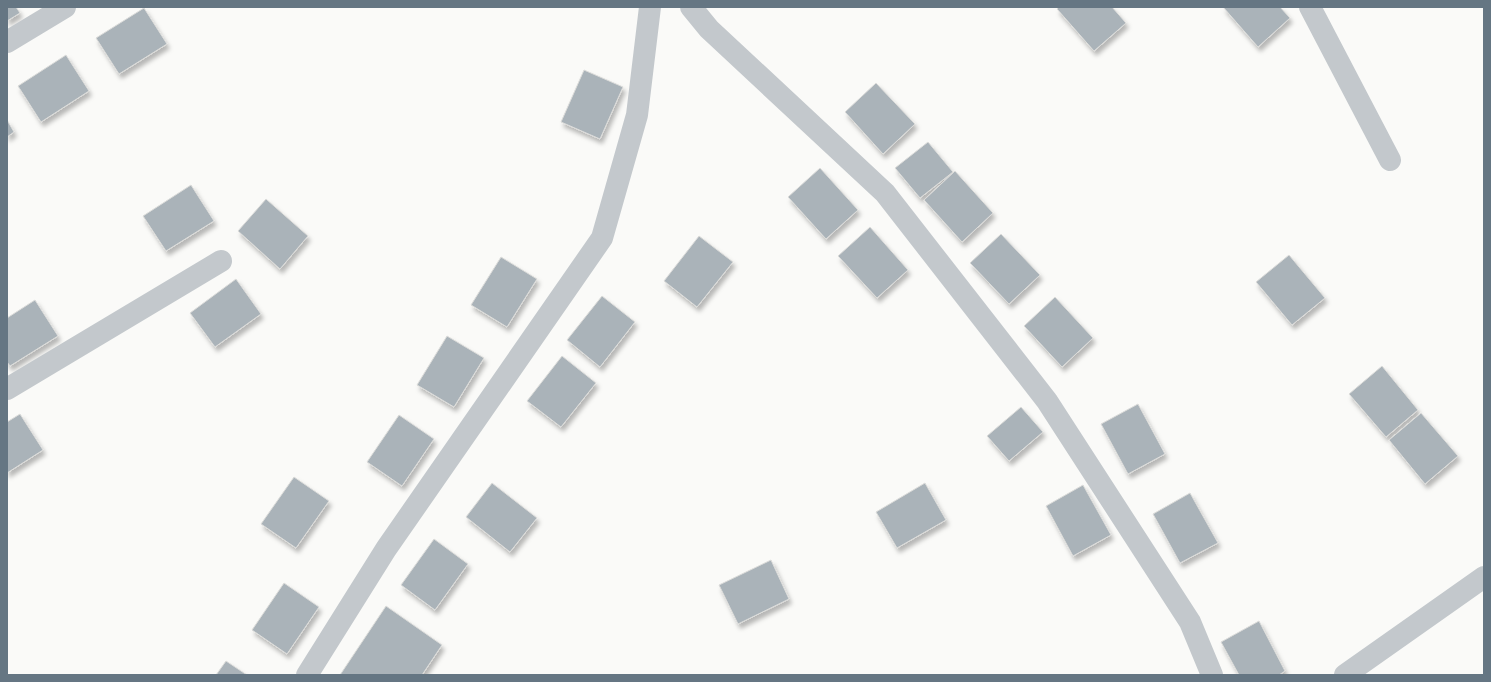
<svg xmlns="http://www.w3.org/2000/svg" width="1491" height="682" viewBox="0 0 1491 682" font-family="'PT Sans Narrow',sans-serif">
  <defs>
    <filter id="shadow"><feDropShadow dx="2.5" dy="4.5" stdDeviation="2" flood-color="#0004"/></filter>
  </defs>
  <rect width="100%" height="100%" fill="#fafaf8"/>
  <g fill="#aab3b9" stroke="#dcdcda" filter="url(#shadow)">
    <path d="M 7,7 L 16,7 L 20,13 L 7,21 Z"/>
    <path d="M 1059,7 L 1112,7 L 1126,23 L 1094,51 L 1057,9 Z"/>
    <path d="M 1223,7 L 1280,7 L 1290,18 L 1258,47 Z"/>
    <path d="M 144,8 L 167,44 L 119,74 L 96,38 Z"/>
    <path d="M 66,55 L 89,91 L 41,122 L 18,86 Z"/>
    <path d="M 584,70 L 623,87 L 600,139 L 561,122 Z"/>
    <path d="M 876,83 L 915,124 L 883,154 L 845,112 Z"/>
    <path d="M 7,120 L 14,132 L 7,137 Z"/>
    <path d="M 928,142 L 953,172 L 920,198 L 895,168 Z"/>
    <path d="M 820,168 L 858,210 L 826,239 L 788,197 Z"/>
    <path d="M 955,171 L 993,213 L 962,242 L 924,200 Z"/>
    <path d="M 191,185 L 214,221 L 166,251 L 143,216 Z"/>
    <path d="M 266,199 L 308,236 L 280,269 L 238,231 Z"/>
    <path d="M 870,227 L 908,270 L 877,298 L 838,256 Z"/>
    <path d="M 1001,234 L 1040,275 L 1009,304 L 970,263 Z"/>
    <path d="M 699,236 L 733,262 L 697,307 L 664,281 Z"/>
    <path d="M 1289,255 L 1325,298 L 1292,325 L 1256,282 Z"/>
    <path d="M 501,257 L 537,279 L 507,327 L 471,305 Z"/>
    <path d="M 236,279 L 261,314 L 215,347 L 190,313 Z"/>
    <path d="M 602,296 L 635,322 L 600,367 L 567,340 Z"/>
    <path d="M 1055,297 L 1093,338 L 1062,367 L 1024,326 Z"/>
    <path d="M 35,300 L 58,336 L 10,366 L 7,362 L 7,318 Z"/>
    <path d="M 447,336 L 484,358 L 454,407 L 417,385 Z"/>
    <path d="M 562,356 L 596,383 L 561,427 L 527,401 Z"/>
    <path d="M 1382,366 L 1418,410 L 1386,437 L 1349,394 Z"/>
    <path d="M 1138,404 L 1165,454 L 1128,474 L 1101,424 Z"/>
    <path d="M 1021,407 L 1043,432 L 1009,461 L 987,436 Z"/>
    <path d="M 1421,413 L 1458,456 L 1425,484 L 1389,440 Z"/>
    <path d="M 20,414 L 43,450 L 7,473 L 7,422 Z"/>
    <path d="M 399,415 L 434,439 L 402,486 L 367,462 Z"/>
    <path d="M 294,477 L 329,501 L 296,548 L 261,524 Z"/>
    <path d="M 492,483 L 537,518 L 510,552 L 466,517 Z"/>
    <path d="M 925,483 L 946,520 L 897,548 L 876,512 Z"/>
    <path d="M 1083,485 L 1111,535 L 1073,556 L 1046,506 Z"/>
    <path d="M 1190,493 L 1218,543 L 1180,563 L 1153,514 Z"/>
    <path d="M 434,539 L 468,564 L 435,610 L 401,585 Z"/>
    <path d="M 771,560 L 789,599 L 738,624 L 719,585 Z"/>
    <path d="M 284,583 L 319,607 L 287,654 L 252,630 Z"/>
    <path d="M 386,606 L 442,645 L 422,675 L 340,675 Z"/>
    <path d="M 1259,621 L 1285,671 L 1279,675 L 1239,675 L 1221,642 Z"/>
    <path d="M 226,661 L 247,675 L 216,675 Z"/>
  </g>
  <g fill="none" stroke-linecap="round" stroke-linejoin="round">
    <g stroke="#c3c8cc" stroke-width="22">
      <path d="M 691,7 L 709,29 L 885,193 L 1047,401 L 1190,622 L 1212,675"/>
      <path d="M 1310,7 L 1390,160"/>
      <path d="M 7,42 L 65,7"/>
      <path d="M 7,389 L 221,261"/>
      <path d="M 307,675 L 386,549 L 602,238 L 637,115 L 650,7"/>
      <path d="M 1345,675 L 1484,577"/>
    </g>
  </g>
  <rect width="1491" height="682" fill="none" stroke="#657683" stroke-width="16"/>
</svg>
